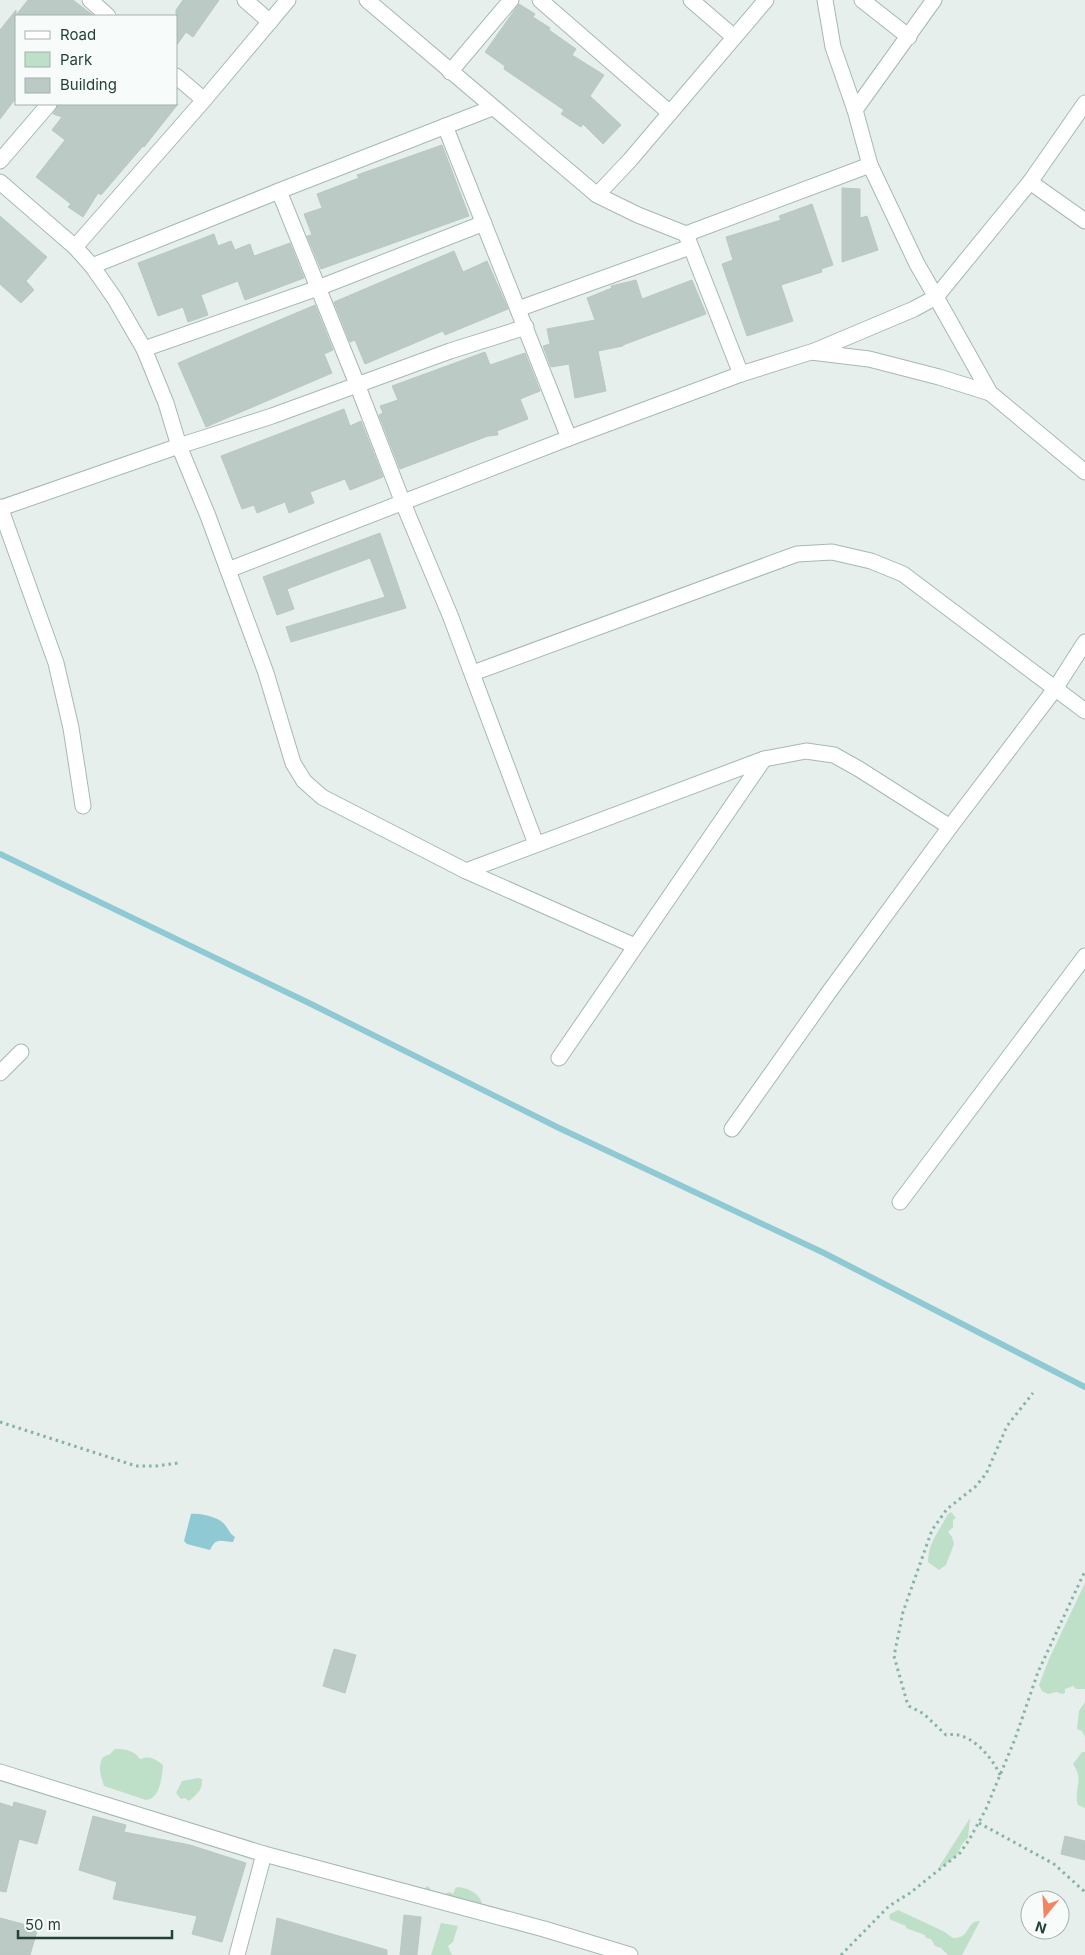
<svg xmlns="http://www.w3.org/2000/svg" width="1085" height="1955" viewBox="0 0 1085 1955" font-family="Inter,sans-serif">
  <rect width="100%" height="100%" fill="#e6efeb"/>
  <g fill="#bfe0c8">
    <path d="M 951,1512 L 956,1518 L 953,1520 L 953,1527 L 948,1532 L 952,1537 L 954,1544 L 946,1565 L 939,1570 L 928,1562 C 928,1542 940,1530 948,1514 Z"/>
    <path d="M 1085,1583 L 1085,1689 L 1076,1689 L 1073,1686 L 1065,1689 L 1065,1693 L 1062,1694 L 1057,1692 L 1048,1694 L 1042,1691 L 1039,1685 L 1049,1659 Z"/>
    <path d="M 1085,1702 L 1085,1737 L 1082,1731 L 1077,1729 L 1079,1711 Z"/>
    <path d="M 115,1749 C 125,1749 134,1750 140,1759 C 150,1755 155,1759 163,1765 C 162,1777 160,1799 146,1800 L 104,1786 C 101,1776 97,1768 103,1757 L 110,1754 Z"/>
    <path d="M 1082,1752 L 1085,1752 L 1085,1808 L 1078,1805 C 1073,1788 1085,1781 1073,1764 Z"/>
    <path d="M 198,1778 L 202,1779 C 203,1790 197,1794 189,1801 L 185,1798 L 181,1799 L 176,1793 L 182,1781 Z"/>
    <path d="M 970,1818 L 968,1838 L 962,1844 L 957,1855 L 941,1868 L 939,1867 Z"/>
    <path d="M 427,1886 L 430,1888 L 431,1892 L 441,1895 L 450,1892 L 453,1894 L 455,1889 L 457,1887 C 468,1888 479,1893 482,1903 L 480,1905 L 422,1891 Z"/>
    <path d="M 898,1910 L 943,1931 L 953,1938 C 972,1938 965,1921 980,1921 L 962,1955 L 948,1955 L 941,1948 L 935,1946 L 931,1939 L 926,1938 L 925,1935 L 906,1928 L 906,1926 L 891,1920 L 889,1917 L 890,1914 Z"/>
    <path d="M 441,1923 L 458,1926 L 453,1942 L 448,1946 L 452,1955 L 431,1955 Z"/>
  </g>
  <path fill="#8ec9d4" d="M 191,1514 C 201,1513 219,1517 225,1525 C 229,1530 230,1534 235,1537 L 233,1542 C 220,1541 216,1537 210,1550 L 187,1544 L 184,1541 Z"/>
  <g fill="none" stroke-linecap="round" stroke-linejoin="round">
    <path stroke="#8ec9d4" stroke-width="6" d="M 0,854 L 311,1004 L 559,1128 L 824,1253 L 1085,1387"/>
  </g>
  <g fill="#bbcac4" stroke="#b8c9c2">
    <path d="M 28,0 L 73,0 L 94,16 L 16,16 L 16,98 L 0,119 L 0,30 L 16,10 L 16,15 Z"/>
    <path d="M 183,0 L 219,0 L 193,37 L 186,32 L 176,46 L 176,10 Z"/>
    <path d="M 519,4 L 535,14 L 533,17 L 550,28 L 549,30 L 576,49 L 572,55 L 604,75 L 590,96 L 621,125 L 603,144 L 583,124 L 581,127 L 561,114 L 564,110 L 504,69 L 505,66 L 485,52 Z"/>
    <path d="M 58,104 L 178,104 L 144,147 L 143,146 L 101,195 L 98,193 L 83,217 L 68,207 L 71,204 L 36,177 L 65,140 L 52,130 L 62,117 L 53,114 Z"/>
    <path d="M 442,145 L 469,216 L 321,269 L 307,236 L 312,235 L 304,214 L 322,208 L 317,194 L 359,178 L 357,175 Z"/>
    <path d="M 842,188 L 860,189 L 860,218 L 867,216 L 878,250 L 842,262 Z"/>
    <path d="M 812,204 L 833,265 L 821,269 L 822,272 L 781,285 L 793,321 L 747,336 L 722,264 L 733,260 L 726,237 L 781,220 L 779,216 Z"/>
    <path d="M 0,216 L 47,257 L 26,281 L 34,290 L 21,303 L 0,284 Z"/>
    <path d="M 214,234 L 218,246 L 231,241 L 235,250 L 250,244 L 254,256 L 290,243 L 304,278 L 245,300 L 238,281 L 201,295 L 208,315 L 188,322 L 183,307 L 158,316 L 138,263 Z"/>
    <path d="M 454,251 L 463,272 L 487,261 L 508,309 L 445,335 L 443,331 L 365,364 L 355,340 L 350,342 L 334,302 Z"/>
    <path d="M 636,280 L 642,299 L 692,280 L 706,314 L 623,345 L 623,346 L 598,351 L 606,391 L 575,398 L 569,364 L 551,367 L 543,346 L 550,344 L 547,329 L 595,320 L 587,298 L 612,288 L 611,286 Z"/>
    <path d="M 315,305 L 333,350 L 324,354 L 332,373 L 206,427 L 178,363 Z"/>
    <path d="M 485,352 L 490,365 L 525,353 L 540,391 L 520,399 L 528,419 L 497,431 L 498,435 L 488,436 L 400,469 L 379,415 L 383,413 L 380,406 L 398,400 L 392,386 Z"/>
    <path d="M 344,409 L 350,426 L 361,421 L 383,477 L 350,490 L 345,479 L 310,492 L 314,503 L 289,513 L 285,502 L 257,513 L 254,505 L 242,509 L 221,456 Z"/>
    <path d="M 380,533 L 406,608 L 291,642 L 286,627 L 385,597 L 370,558 L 287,589 L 294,609 L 277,615 L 263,577 Z"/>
    <path d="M 334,1649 L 356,1655 L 345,1693 L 323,1686 Z"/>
    <path d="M 14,1802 L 46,1811 L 37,1844 L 19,1839 L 6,1892 L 0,1891 L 0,1803 L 13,1807 Z"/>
    <path d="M 93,1816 L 126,1825 L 124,1832 L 190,1845 L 246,1863 L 222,1942 L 192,1934 L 197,1916 L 113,1899 L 117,1882 L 79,1870 Z"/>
    <path d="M 1065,1836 L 1085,1841 L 1085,1860 L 1061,1854 Z"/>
    <path d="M 404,1915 L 421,1917 L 417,1955 L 400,1955 Z"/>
    <path d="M 0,1918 L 38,1928 L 30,1955 L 0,1955 Z"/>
    <path d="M 277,1918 L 387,1950 L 387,1955 L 271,1955 Z"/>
  </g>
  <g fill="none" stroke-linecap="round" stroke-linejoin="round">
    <defs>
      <g id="minor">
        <path d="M 90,0 L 108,16"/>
        <path d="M 245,0 L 270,22"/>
        <path d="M 367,0 L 597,195 L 638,215 L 686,234 L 870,165"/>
        <path d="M 540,0 L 670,113"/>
        <path d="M 691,0 L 734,37"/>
        <path d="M 825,0 L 833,47 L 855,110"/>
        <path d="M 862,0 L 909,37"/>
        <path d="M 450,72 L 511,0"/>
        <path d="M 176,76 L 204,100"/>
        <path d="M 1085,103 L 1030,182 L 1085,221"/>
        <path d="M 445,126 L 569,438"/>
        <path d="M 0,161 L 49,104"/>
        <path d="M 0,182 L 75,247 L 92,266 L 115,299 L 144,349 L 166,403 L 179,446 L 208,516 L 266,673 L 293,763 L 304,781 L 322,797 L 466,871 L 635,946"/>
        <path d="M 279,191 L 357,384 L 403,503 L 450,615 L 536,844"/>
        <path d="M 597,195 L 630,160 L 766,0"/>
        <path d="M 687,237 L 741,374"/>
        <path d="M 75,247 L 204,100 L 288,0"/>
        <path d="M 92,266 L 279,191 L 492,108"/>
        <path d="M 518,309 L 690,247"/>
        <path d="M 144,349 L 318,288 L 484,223"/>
        <path d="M 812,352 L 914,309 L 936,297 L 917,264 L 870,165 L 855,110 L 934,0"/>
        <path d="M 990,393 L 936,297 L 1030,182"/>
        <path d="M 0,507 L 56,663 L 71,728 L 83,806"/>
        <path d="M 1,508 L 179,446 L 272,416 L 450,351 L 526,327"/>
        <path d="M 228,570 L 569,438 L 741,374 L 811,352 L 869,359 L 939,377 L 990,393 L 1085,472"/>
        <path d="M 473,673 L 797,554 L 832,552 L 871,561 L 903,574 L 1085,711"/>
        <path d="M 466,871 L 764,759 L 806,751 L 834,755 L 859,769 L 950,827"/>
        <path d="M 559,1058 L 764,759"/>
        <path d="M 0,1073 L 21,1052"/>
        <path d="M 732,1129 L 829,992 L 950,827 L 1055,689 L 1085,642"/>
        <path d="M 900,1202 L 1085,956"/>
        <path d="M 0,1772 L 264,1854 L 544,1929 L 630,1955"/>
        <path d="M 237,1955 L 264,1854"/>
      </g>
    </defs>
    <use href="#minor" stroke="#a8b8b2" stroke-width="17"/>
    <g stroke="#86b3a5" stroke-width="3" stroke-dasharray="2.5 4" stroke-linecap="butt">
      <path d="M 0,1422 L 136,1466 L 156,1466 L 178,1463"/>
      <path d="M 1000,1775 C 992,1757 970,1730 946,1735 L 924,1714 L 909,1706 L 907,1702 L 894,1656 L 903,1612 L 932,1530 L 947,1509 L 975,1487 L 986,1474 L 1007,1426 L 1033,1393"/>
      <path d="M 979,1823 L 1054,1864 L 1085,1892"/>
      <path d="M 841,1955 L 889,1906 L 910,1893 L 960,1853 L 969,1840 L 986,1809 L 1015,1739 L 1038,1672 L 1085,1571"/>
    </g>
    <use href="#minor" stroke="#fff" stroke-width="15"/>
  </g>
  <rect x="15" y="15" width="162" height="90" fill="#f7fbf9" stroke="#a3b1ad"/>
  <rect x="25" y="31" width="25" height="8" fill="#ffffff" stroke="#a3b1ad"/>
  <text x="60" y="40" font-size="15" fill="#24423a">Road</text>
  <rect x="25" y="52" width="25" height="15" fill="#bfe0c8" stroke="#a3b1ad"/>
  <text x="60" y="65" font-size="15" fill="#24423a">Park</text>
  <rect x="25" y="78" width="25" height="15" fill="#bbcac4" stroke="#a3b1ad"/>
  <text x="60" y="90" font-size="15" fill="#24423a">Building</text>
  <g transform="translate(1045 1915) rotate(198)"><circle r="24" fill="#f7fbf9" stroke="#a3b1ad"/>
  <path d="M0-4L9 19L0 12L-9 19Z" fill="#f4845f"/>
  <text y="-8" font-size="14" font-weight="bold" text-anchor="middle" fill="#24423a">N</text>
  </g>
  <path d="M18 1930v8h154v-8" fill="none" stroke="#24423a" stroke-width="2.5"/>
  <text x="25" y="1930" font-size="15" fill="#24423a" stroke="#f7fbf9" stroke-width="4" paint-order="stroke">50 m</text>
</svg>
